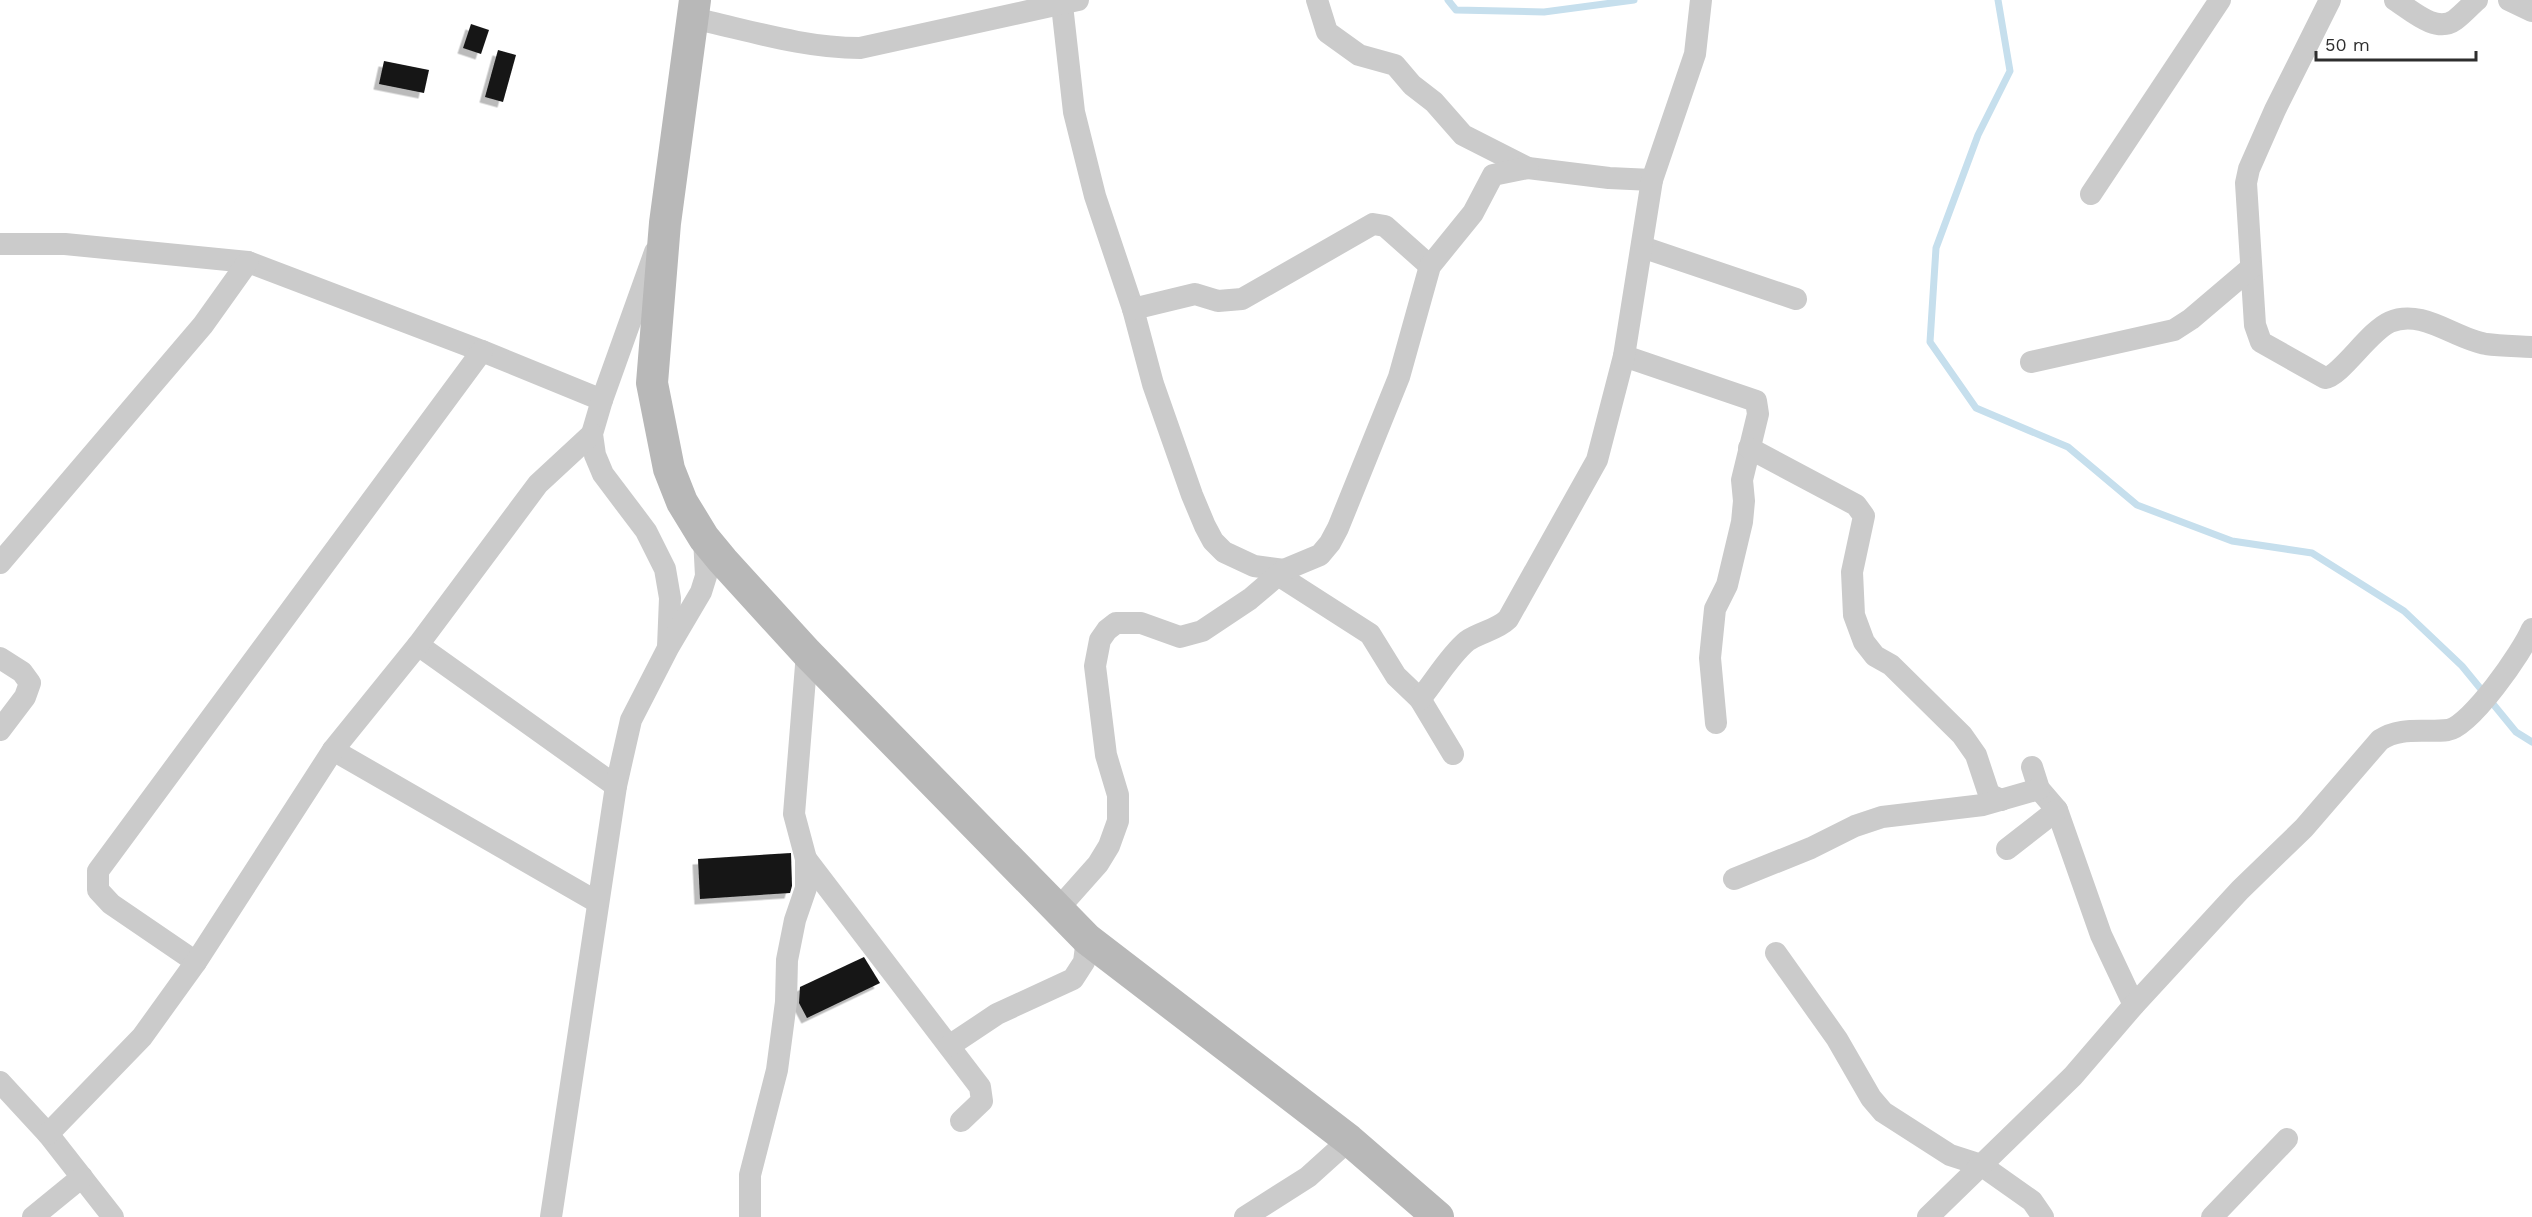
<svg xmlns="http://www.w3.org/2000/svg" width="2532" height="1217" viewBox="0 0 2532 1217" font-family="'Work Sans',sans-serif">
  <defs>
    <filter id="shadow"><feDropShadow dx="-5.5" dy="5.5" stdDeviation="0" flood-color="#0004"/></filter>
  </defs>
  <rect width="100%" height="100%" fill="#fff"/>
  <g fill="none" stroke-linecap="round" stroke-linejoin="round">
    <g stroke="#c6dfed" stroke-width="7">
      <path d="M 1448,0 L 1456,10 L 1544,12 L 1634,0"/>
      <path d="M 1998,0 L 2010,71 L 1978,135 L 1936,248 L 1930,342 L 1976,408 L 2068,447 L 2137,505 L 2232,541 L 2312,553 L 2404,611 L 2462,666 L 2516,732 L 2532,742"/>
    </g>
  </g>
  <g fill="#151515" filter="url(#shadow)">
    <path d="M 471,24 L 489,30 L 481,54 L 463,48 Z"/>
    <path d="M 498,50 L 516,55 L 503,102 L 485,97 Z"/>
    <path d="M 384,61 L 429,70 L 424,93 L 379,84 Z"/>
    <path d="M 791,853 L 792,886 L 790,893 L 700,899 L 698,859 Z"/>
    <path d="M 864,957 L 880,983 L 807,1018 L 799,1003 L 800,987 Z"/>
  </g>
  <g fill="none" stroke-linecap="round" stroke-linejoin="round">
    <g stroke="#cbcbcb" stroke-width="22">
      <path d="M 1317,0 L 1327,32 L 1359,55 L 1395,65 L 1412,85 L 1434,102 L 1463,135 L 1528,168 L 1609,178 L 1652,180"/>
      <path d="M 2330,0 L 2275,110 L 2249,169 L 2246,183 L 2255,325 L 2261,342 L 2325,378 C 2341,376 2369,331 2390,322 C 2422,308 2455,339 2486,344 C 2501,346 2517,346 2532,347"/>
      <path d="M 2395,0 C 2411,10 2436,34 2455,20 C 2463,14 2470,6 2477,0"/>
      <path d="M 2509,0 L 2532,11"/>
      <path d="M 1062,5 L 1074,112 L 1095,196 L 1133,309 L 1153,384 L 1192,495 L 1205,526 L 1213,541 L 1224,552 L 1254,566 L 1284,570"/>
      <path d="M 692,18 C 748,30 803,48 860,48 L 1078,0"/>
      <path d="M 2091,194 L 2220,0"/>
      <path d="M 0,244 L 65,244 L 248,262 L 482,351 L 602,400"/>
      <path d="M 1642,247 L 1796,299"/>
      <path d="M 655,252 L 602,400 L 592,434 L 595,455 L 603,474 L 646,531 L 665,569 L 670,598 L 668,647"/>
      <path d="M 1133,309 L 1195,294 L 1218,301 L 1242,299 L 1373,224 L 1385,226 L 1430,266"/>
      <path d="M 1624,356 L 1756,401 L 1758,414 L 1742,480 L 1744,501 L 1742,522 L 1727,585 L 1715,609 L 1710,658 L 1716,723"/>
      <path d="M 2031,362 L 2174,330 L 2191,319 L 2251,268"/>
      <path d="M 1749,448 L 1856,505 L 1864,516 L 1852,572 L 1854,615 L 1864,642 L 1875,656 L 1891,665 L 1962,735 L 1976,755 L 1989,794 L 2001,800"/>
      <path d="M 0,563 L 203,325 L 248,262"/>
      <path d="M 1278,575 L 1370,634 L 1396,676 L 1420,699 L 1453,754"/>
      <path d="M 418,645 L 616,786"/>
      <path d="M 0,658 L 22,672 L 30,683 L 25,697 L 0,730"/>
      <path d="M 1420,699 C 1435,681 1449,656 1467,641 C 1480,632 1497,630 1508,619 L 1597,460 L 1624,356 L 1652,180 L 1695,54 L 1701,0"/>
      <path d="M 333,750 L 597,902"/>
      <path d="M 2032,767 L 2039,789 L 2057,810 L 2101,935 L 2134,1005"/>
      <path d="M 2007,849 L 2057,810"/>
      <path d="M 806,859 L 980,1087 L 982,1101 L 961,1121"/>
      <path d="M 1734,879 L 1811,848 L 1855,826 L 1882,817 L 1983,805 L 2039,789"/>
      <path d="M 1058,909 L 1098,864 L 1109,846 L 1118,821 L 1118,795 L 1106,755 L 1095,666 L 1100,640 L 1107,630 L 1116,623 L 1141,623 L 1180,637 L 1202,631 L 1250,599 L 1284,570 L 1320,555 L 1330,543 L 1338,528 L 1399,377 L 1430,266 L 1473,213 L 1493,175 L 1528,168"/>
      <path d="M 1776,953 L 1837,1039 L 1871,1098 L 1883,1112 L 1950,1155 L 1981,1165 L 2032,1201 L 2043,1217"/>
      <path d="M 196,962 L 111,904 L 98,890 L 98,871 L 482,351"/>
      <path d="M 949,1046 L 997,1014 L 1073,979 L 1084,962 L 1087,939"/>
      <path d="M 0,1082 L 48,1134 L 113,1217"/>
      <path d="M 48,1134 L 142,1037 L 196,962 L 333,750 L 418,645 L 538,484 L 592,434"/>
      <path d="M 33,1217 L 82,1177"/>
      <path d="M 551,1217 L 616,786 L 631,720 L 668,648 L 701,592 L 706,576 L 704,538"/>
      <path d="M 750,1217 L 750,1175 L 777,1070 L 786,1002 L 787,960 L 795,920 L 806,888 L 806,859 L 794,814 L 807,653"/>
      <path d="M 1245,1217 L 1308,1177 L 1349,1140"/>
      <path d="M 1928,1217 L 2073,1076 L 2134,1005 L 2240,890 L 2304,828 L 2380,740 C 2401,726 2424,733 2448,730 C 2471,726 2523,651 2532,629"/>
      <path d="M 2212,1217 L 2287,1139"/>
    </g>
    <path stroke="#b8b8b8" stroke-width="32" d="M 695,0 L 665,223 L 652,383 L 669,469 L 682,502 L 704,538 L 723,561 L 807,653 L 1087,939 L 1349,1140 L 1438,1217"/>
  </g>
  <path d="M2316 51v9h160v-9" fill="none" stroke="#2e2e2e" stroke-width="3"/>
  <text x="2325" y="51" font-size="18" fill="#2e2e2e" stroke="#ffffff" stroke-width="4.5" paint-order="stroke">50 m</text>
</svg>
